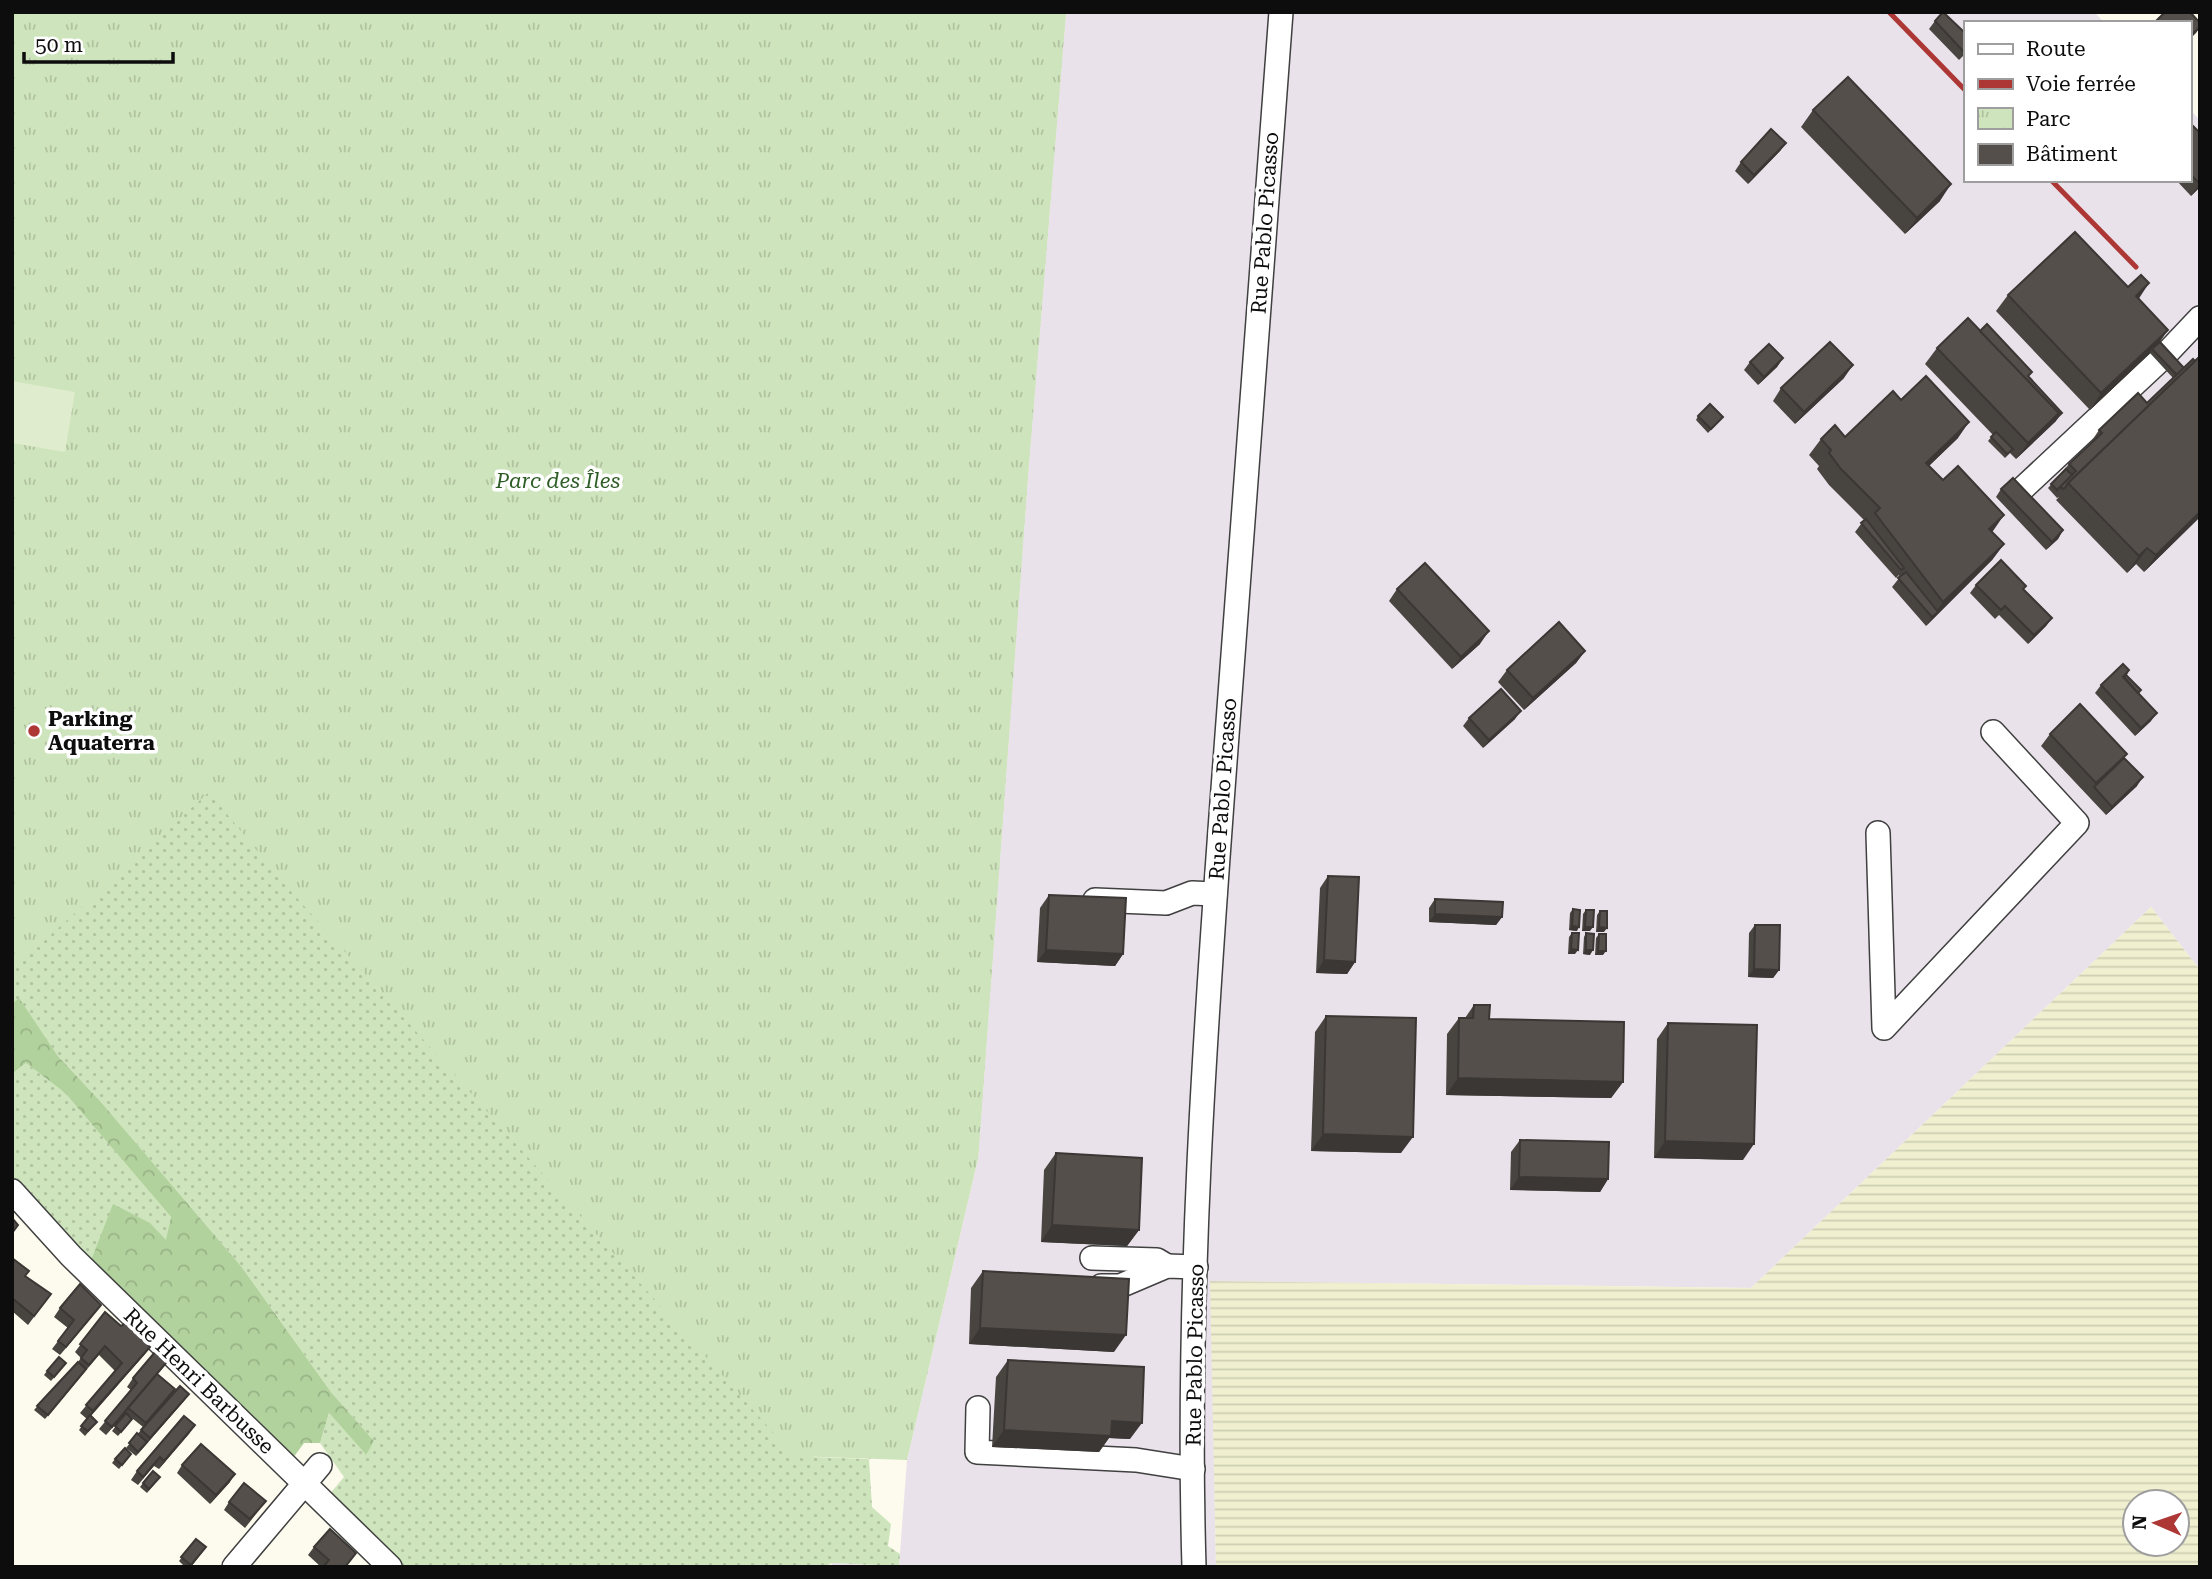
<svg xmlns="http://www.w3.org/2000/svg" width="2212" height="1579" viewBox="0 0 2212 1579" font-family="'Roboto Serif',serif">
  <defs>
    <pattern id="farmland-rules" width="6" height="5" patternUnits="userSpaceOnUse" patternTransform="scale(1.75)"><rect width="6" height="5" fill="#f0f0d1"/><path d="M0 2.5h6" fill="none" stroke="#cdcdb2"/></pattern>
    <pattern id="grass-dots" width="8" height="8" patternUnits="userSpaceOnUse" patternTransform="scale(1.75)"><rect width="8" height="8" fill="#cee4bc"/><path d="M2 2h.1M6 6h.1" fill="none" stroke="#b0c2a0" stroke-width="1.8" stroke-linecap="round"/></pattern>
    <pattern id="forest-crowns" width="20" height="18" patternUnits="userSpaceOnUse" patternTransform="scale(1.75)"><rect width="20" height="18" fill="#b2d29d"/><path d="M2 6a3 3 0 1 1 6 0M12 15a3 3 0 1 1 6 0" fill="none" stroke="#98b386"/></pattern>
    <pattern id="park-tufts" width="24" height="20" patternUnits="userSpaceOnUse" patternTransform="scale(1.75)"><rect width="24" height="20" fill="#cee4bc"/><path d="M3 7l-1-3M5 7V3M7 7l1-3M15 17l-1-3M17 17v-4M19 17l1-3" fill="none" stroke="#b0c2a0"/></pattern>
  </defs>
  <rect width="100%" height="100%" fill="#fdfbee"/>
  <path fill="#eae2eb" d="M 1066,12 L 2094,12 L 2105,23 L 1965,23 L 1965,180 L 2189,180 L 2189,109 L 2200,120 L 2200,970 L 2151,907 L 1751,1288 L 1211,1281 L 1216,1567 L 831,1567 L 832,1563 L 899,1566 L 907,1460 L 978,1159 L 1028,475 Z"/>
  <path fill="url(#farmland-rules)" fill-rule="evenodd" d="M 2151,907 L 2200,970 L 2200,1567 L 1216,1567 L 1210,1281 L 1751,1288 ZM 2135,1502 L 2177,1502 L 2177,1544 L 2135,1544 Z"/>
  <g fill="url(#grass-dots)">
    <path d="M 1066,12 L 1028,475 L 978,1159 L 813,1457 L 869,1459 L 872,1507 L 891,1524 L 888,1546 L 900,1554 L 899,1566 L 832,1563 L 824,1567 L 401,1567 L 328,1496 L 344,1477 L 320,1443 L 329,1413 L 365,1454 L 374,1441 L 331,1392 L 241,1266 L 101,1102 L 58,1056 L 19,999 L 12,1004 L 12,770 Z"/>
    <path d="M 26,1063 L 65,1093 L 171,1217 L 167,1241 L 90,1263 L 12,1181 L 12,1074 Z"/>
  </g>
  <path fill="url(#forest-crowns)" d="M 19,998 L 58,1056 L 101,1102 L 241,1266 L 331,1392 L 374,1441 L 366,1455 L 329,1413 L 320,1443 L 304,1443 L 293,1458 L 90,1263 L 113,1204 L 150,1223 L 166,1240 L 171,1217 L 65,1093 L 26,1063 L 12,1074 L 12,1004 Z"/>
  <path fill="url(#park-tufts)" d="M 12,12 L 1066,12 L 1028,475 L 978,1159 L 907,1460 L 794,1456 L 281,880 L 209,792 L 12,970 Z"/>
  <path fill="#dfeccd" d="M 12,381 L 75,392 L 65,452 L 12,443 Z"/>
  <g fill="none" stroke-linecap="round" stroke-linejoin="round">
    <defs>
      <g id="minor">
        <path d="M 2165,355 L 2200,318"/>
        <path d="M 2020,491 L 2158,362"/>
        <path d="M 1878,833 L 1884,1028 L 2077,823 L 1993,732"/>
        <path d="M 1095,900 L 1166,903 L 1192,893 L 1215,894"/>
        <path d="M 12,1191 L 71,1256 L 390,1567"/>
        <path d="M 1092,1258 L 1157,1260 L 1167,1266"/>
        <path d="M 1101,1286 L 1120,1286 L 1167,1266 L 1196,1267"/>
        <path d="M 978,1408 L 977,1452 L 1136,1460 L 1193,1469"/>
        <path d="M 234,1567 L 320,1465"/>
        <path d="M 1194,1567 C 1186,1299 1205,1029 1225,762 C 1243,512 1262,262 1281,12"/>
      </g>
    </defs>
    <use href="#minor" stroke="#404040" stroke-width="26"/>
    <use href="#minor" stroke="#fff" stroke-width="23"/>
    <g stroke="#ac3735" stroke-width="5">
      <path d="M 1889,12 L 1965,90"/>
      <path d="M 2051,180 L 2136,267"/>
    </g>
  </g>
  <g fill="#484440">
    <path d="M 1943,12 L 1965,54 L 1959,60 L 1929,29 L 1935,21 Z"/>
    <path d="M 1813,110 L 1940,201 L 1905,234 L 1801,127 Z"/>
    <path d="M 2189,122 L 2200,187 L 2191,196 L 2176,180 L 2189,180 Z"/>
    <path d="M 1786,143 L 1780,151 L 1748,184 L 1735,171 L 1741,162 Z"/>
    <path d="M 2008,295 L 2139,298 L 2160,342 L 2184,368 L 2195,361 L 2200,356 L 2200,517 L 2144,572 L 2136,564 L 2127,573 L 2056,500 L 2059,497 L 2057,498 L 2048,488 L 2069,464 L 2094,440 L 2093,439 L 2099,430 L 2147,403 L 2173,378 L 2150,353 L 2090,410 L 1996,311 Z"/>
    <path d="M 1980,331 L 2029,377 L 2056,421 L 2016,459 L 2010,453 L 2005,458 L 1988,441 L 1993,435 L 1925,364 L 1937,348 Z"/>
    <path d="M 1783,358 L 1777,367 L 1758,385 L 1744,370 L 1750,362 Z"/>
    <path d="M 1844,378 L 1795,424 L 1773,401 L 1781,388 Z"/>
    <path d="M 1901,400 L 1958,438 L 1929,466 L 2004,544 L 1992,560 L 1926,626 L 1892,587 L 1900,577 L 1899,575 L 1896,578 L 1855,532 L 1864,520 L 1829,485 L 1817,469 L 1819,466 L 1809,455 L 1821,439 L 1845,437 Z"/>
    <path d="M 1698,416 L 1723,417 L 1708,433 L 1696,420 Z"/>
    <path d="M 2001,489 L 2063,530 L 2058,539 L 2046,550 L 1996,497 Z"/>
    <path d="M 1976,585 L 2024,590 L 2052,618 L 2046,626 L 2028,644 L 1999,615 L 1995,619 L 1970,593 Z"/>
    <path d="M 1397,589 L 1480,644 L 1452,669 L 1389,601 Z"/>
    <path d="M 1585,651 L 1576,663 L 1524,710 L 1498,682 L 1507,670 Z"/>
    <path d="M 2129,670 L 2127,675 L 2139,694 L 2151,721 L 2135,736 L 2095,693 L 2101,685 Z"/>
    <path d="M 1469,718 L 1515,719 L 1483,748 L 1463,726 Z"/>
    <path d="M 2050,734 L 2127,754 L 2124,758 L 2137,786 L 2106,815 L 2041,746 Z"/>
    <path d="M 1328,876 L 1355,962 L 1347,974 L 1316,973 L 1320,888 Z"/>
    <path d="M 1049,895 L 1123,954 L 1115,966 L 1037,962 L 1040,908 Z"/>
    <path d="M 1435,899 L 1502,917 L 1496,925 L 1429,922 L 1429,908 Z"/>
    <path d="M 1573,909 L 1577,931 L 1569,930 L 1570,913 Z"/>
    <path d="M 1586,910 L 1590,931 L 1582,931 L 1583,914 Z"/>
    <path d="M 1600,911 L 1604,932 L 1596,932 L 1597,915 Z"/>
    <path d="M 1755,925 L 1779,970 L 1773,978 L 1748,977 L 1749,933 Z"/>
    <path d="M 1572,933 L 1575,954 L 1568,954 L 1569,937 Z"/>
    <path d="M 1586,933 L 1590,955 L 1583,954 L 1584,937 Z"/>
    <path d="M 1599,934 L 1603,955 L 1595,955 L 1596,938 Z"/>
    <path d="M 1474,1005 L 1489,1019 L 1623,1082 L 1611,1098 L 1446,1095 L 1447,1034 L 1459,1018 L 1465,1018 Z"/>
    <path d="M 1326,1016 L 1401,1153 L 1311,1151 L 1315,1032 Z"/>
    <path d="M 1668,1023 L 1743,1160 L 1654,1158 L 1657,1039 Z"/>
    <path d="M 1520,1140 L 1608,1179 L 1600,1192 L 1510,1190 L 1511,1152 Z"/>
    <path d="M 1056,1153 L 1139,1230 L 1127,1246 L 1041,1242 L 1044,1170 Z"/>
    <path d="M 12,1258 L 25,1277 L 51,1294 L 28,1325 L 12,1311 Z"/>
    <path d="M 983,1271 L 1114,1352 L 969,1344 L 971,1288 Z"/>
    <path d="M 101,1305 L 60,1355 L 52,1349 L 68,1328 L 54,1317 L 60,1308 Z"/>
    <path d="M 105,1312 L 121,1326 L 150,1347 L 144,1355 L 91,1416 L 97,1422 L 85,1436 L 79,1430 L 87,1419 L 80,1413 L 115,1371 L 99,1355 L 45,1419 L 34,1410 L 78,1362 L 81,1358 L 75,1352 Z"/>
    <path d="M 1008,1360 L 1130,1439 L 1109,1438 L 1099,1452 L 992,1447 L 996,1377 Z"/>
    <path d="M 66,1363 L 51,1381 L 44,1375 L 47,1371 Z"/>
    <path d="M 157,1375 L 172,1393 L 143,1427 L 127,1414 L 132,1419 L 118,1436 L 112,1431 L 126,1413 L 125,1413 L 106,1435 L 99,1429 L 131,1390 L 127,1387 L 133,1378 Z"/>
    <path d="M 189,1394 L 183,1402 L 136,1456 L 126,1448 L 141,1430 Z"/>
    <path d="M 195,1425 L 159,1469 L 154,1466 L 138,1485 L 131,1480 L 137,1471 Z"/>
    <path d="M 131,1454 L 119,1469 L 112,1463 L 115,1459 Z"/>
    <path d="M 182,1465 L 230,1482 L 210,1504 L 177,1473 Z"/>
    <path d="M 157,1481 L 147,1493 L 140,1487 L 143,1483 Z"/>
    <path d="M 229,1502 L 260,1509 L 245,1528 L 224,1510 Z"/>
    <path d="M 196,1539 L 206,1547 L 191,1567 L 185,1567 L 179,1561 Z"/>
    <path d="M 314,1547 L 346,1567 L 321,1567 L 308,1555 Z"/>
  </g>
  <g fill="#3b3734">
    <path d="M 2200,27 L 2196,33 L 2189,40 L 2189,37 Z"/>
    <path d="M 1786,143 L 1780,151 L 1748,184 L 1754,175 Z"/>
    <path d="M 2200,183 L 2200,187 L 2191,196 Z"/>
    <path d="M 1951,184 L 1940,201 L 1905,234 L 1917,218 Z"/>
    <path d="M 2149,283 L 2138,300 L 2136,296 Z"/>
    <path d="M 2168,330 L 2157,346 L 2152,349 L 2150,353 L 2090,410 L 2101,393 Z"/>
    <path d="M 1783,358 L 1777,367 L 1758,385 L 1764,377 Z"/>
    <path d="M 1853,365 L 1844,378 L 1795,424 L 1804,412 Z"/>
    <path d="M 2059,413 L 2062,413 L 2056,421 L 2016,459 L 2028,443 Z"/>
    <path d="M 1969,422 L 1958,438 L 1915,479 L 1926,463 Z"/>
    <path d="M 2200,512 L 2200,517 L 2144,572 L 2156,555 Z"/>
    <path d="M 2004,515 L 1993,531 L 1978,545 L 1989,529 Z"/>
    <path d="M 2063,530 L 2058,539 L 2046,550 L 2052,542 Z"/>
    <path d="M 2004,544 L 1992,560 L 1926,626 L 1943,602 Z"/>
    <path d="M 2147,548 L 2136,564 L 2127,573 L 2139,556 Z"/>
    <path d="M 2052,618 L 2046,626 L 2028,644 L 2034,635 Z"/>
    <path d="M 1489,631 L 1480,644 L 1452,669 L 1461,657 Z"/>
    <path d="M 1585,651 L 1576,663 L 1524,710 L 1533,698 Z"/>
    <path d="M 1521,711 L 1515,719 L 1483,748 L 1489,740 Z"/>
    <path d="M 2157,713 L 2151,721 L 2135,736 L 2141,728 Z"/>
    <path d="M 2143,777 L 2137,786 L 2106,815 L 2112,807 Z"/>
    <path d="M 1435,914 L 1502,917 L 1496,925 L 1429,922 Z"/>
    <path d="M 1572,926 L 1579,927 L 1577,931 L 1569,930 Z"/>
    <path d="M 1585,927 L 1593,927 L 1590,931 L 1582,931 Z"/>
    <path d="M 1599,927 L 1607,928 L 1604,932 L 1596,932 Z"/>
    <path d="M 1571,949 L 1578,950 L 1575,954 L 1568,954 Z"/>
    <path d="M 1046,950 L 1123,954 L 1115,966 L 1037,962 Z"/>
    <path d="M 1586,950 L 1593,950 L 1590,955 L 1583,954 Z"/>
    <path d="M 1598,951 L 1606,951 L 1603,955 L 1595,955 Z"/>
    <path d="M 1324,960 L 1355,962 L 1347,974 L 1316,973 Z"/>
    <path d="M 1754,969 L 1779,970 L 1773,978 L 1748,977 Z"/>
    <path d="M 1458,1078 L 1623,1082 L 1611,1098 L 1446,1095 Z"/>
    <path d="M 1323,1134 L 1413,1137 L 1401,1153 L 1311,1151 Z"/>
    <path d="M 1665,1141 L 1754,1144 L 1743,1160 L 1654,1158 Z"/>
    <path d="M 1519,1177 L 1608,1179 L 1600,1192 L 1510,1190 Z"/>
    <path d="M 1052,1225 L 1139,1230 L 1127,1246 L 1041,1242 Z"/>
    <path d="M 101,1305 L 95,1313 L 60,1355 L 66,1347 Z"/>
    <path d="M 980,1328 L 1126,1335 L 1114,1352 L 969,1344 Z"/>
    <path d="M 150,1347 L 144,1355 L 87,1420 L 93,1411 Z"/>
    <path d="M 166,1363 L 160,1371 L 106,1435 L 112,1427 Z"/>
    <path d="M 189,1394 L 183,1402 L 136,1456 L 150,1438 Z"/>
    <path d="M 1112,1421 L 1142,1423 L 1130,1439 L 1109,1438 L 1099,1452 L 992,1447 L 1004,1430 Z"/>
    <path d="M 195,1425 L 189,1434 L 159,1469 L 164,1461 Z"/>
    <path d="M 235,1474 L 230,1482 L 210,1504 L 216,1495 Z"/>
  </g>
  <g fill="#544f4a" stroke="#3b3734" stroke-width="2">
    <path d="M 1943,12 L 1965,33 L 1964,52 L 1935,21 Z"/>
    <path d="M 2165,12 L 2190,12 L 2200,23 L 2200,27 L 2189,37 L 2189,23 L 2154,23 Z"/>
    <path d="M 1848,77 L 1951,184 L 1917,218 L 1813,110 Z"/>
    <path d="M 2189,122 L 2200,133 L 2199,183 L 2189,173 Z"/>
    <path d="M 1771,129 L 1786,143 L 1754,175 L 1741,162 Z"/>
    <path d="M 2075,232 L 2128,287 L 2141,275 L 2149,283 L 2136,296 L 2168,330 L 2101,393 L 2008,295 Z"/>
    <path d="M 1968,318 L 2059,413 L 2028,443 L 1937,348 Z"/>
    <path d="M 1987,324 L 2032,372 L 2028,376 L 2062,413 L 2053,421 L 2059,413 L 1980,331 Z"/>
    <path d="M 1830,342 L 1853,365 L 1804,412 L 1781,388 Z"/>
    <path d="M 2160,342 L 2184,368 L 2177,375 L 2152,349 Z"/>
    <path d="M 1769,344 L 1783,358 L 1764,377 L 1750,362 Z"/>
    <path d="M 2200,356 L 2200,512 L 2156,555 L 2147,548 L 2139,556 L 2068,483 Z"/>
    <path d="M 2193,359 L 2195,361 L 2068,483 L 2065,488 L 2063,489 L 2060,486 L 2076,471 L 2069,464 L 2102,433 L 2099,430 L 2138,393 L 2147,403 Z"/>
    <path d="M 1926,376 L 1969,422 L 1926,463 L 1943,480 L 1958,466 L 2004,515 L 1989,529 L 2004,544 L 1943,602 L 1875,513 L 1880,508 L 1841,469 L 1829,453 L 1831,450 L 1821,439 L 1835,425 L 1845,437 L 1893,391 L 1901,400 Z"/>
    <path d="M 1710,404 L 1723,417 L 1711,429 L 1698,416 Z"/>
    <path d="M 1996,432 L 2013,449 L 2007,454 L 1991,437 Z"/>
    <path d="M 2066,469 L 2072,475 L 2057,490 L 2051,484 Z"/>
    <path d="M 2013,478 L 2063,530 L 2052,542 L 2001,489 Z"/>
    <path d="M 1866,519 L 1904,568 L 1901,570 L 1861,523 Z"/>
    <path d="M 2001,560 L 2026,586 L 2023,589 L 2052,618 L 2034,635 L 2005,606 L 2001,610 L 1976,585 Z"/>
    <path d="M 1425,563 L 1489,631 L 1461,657 L 1397,589 Z"/>
    <path d="M 1906,572 L 1938,612 L 1932,617 L 1898,578 Z"/>
    <path d="M 1559,622 L 1585,651 L 1533,698 L 1507,670 Z"/>
    <path d="M 2123,664 L 2129,670 L 2123,677 L 2157,713 L 2141,728 L 2101,685 Z"/>
    <path d="M 2126,675 L 2141,690 L 2138,693 L 2124,677 Z"/>
    <path d="M 1501,689 L 1521,711 L 1489,740 L 1469,718 Z"/>
    <path d="M 2080,704 L 2127,754 L 2096,783 L 2050,734 Z"/>
    <path d="M 2124,758 L 2143,777 L 2112,807 L 2094,787 Z"/>
    <path d="M 1328,876 L 1359,877 L 1355,962 L 1324,960 Z"/>
    <path d="M 1049,895 L 1126,898 L 1123,954 L 1046,950 Z"/>
    <path d="M 1435,899 L 1503,902 L 1502,917 L 1435,914 Z"/>
    <path d="M 1573,909 L 1580,910 L 1579,927 L 1572,926 Z"/>
    <path d="M 1586,910 L 1594,910 L 1593,927 L 1585,927 Z"/>
    <path d="M 1600,911 L 1607,911 L 1607,928 L 1599,927 Z"/>
    <path d="M 1755,925 L 1780,925 L 1779,970 L 1754,969 Z"/>
    <path d="M 1572,933 L 1579,933 L 1578,950 L 1571,949 Z"/>
    <path d="M 1586,933 L 1594,934 L 1593,950 L 1586,950 Z"/>
    <path d="M 1599,934 L 1606,934 L 1606,951 L 1598,951 Z"/>
    <path d="M 1474,1005 L 1490,1005 L 1489,1019 L 1624,1022 L 1623,1082 L 1458,1078 L 1459,1018 L 1473,1018 Z"/>
    <path d="M 1326,1016 L 1416,1018 L 1413,1137 L 1323,1134 Z"/>
    <path d="M 1668,1023 L 1757,1025 L 1754,1144 L 1665,1141 Z"/>
    <path d="M 1520,1140 L 1609,1142 L 1608,1179 L 1519,1177 Z"/>
    <path d="M 1056,1153 L 1142,1158 L 1139,1230 L 1052,1225 Z"/>
    <path d="M 12,1218 L 18,1225 L 12,1233 Z"/>
    <path d="M 12,1258 L 29,1271 L 25,1276 L 51,1294 L 34,1316 L 12,1298 Z"/>
    <path d="M 983,1271 L 1129,1279 L 1126,1335 L 980,1328 Z"/>
    <path d="M 80,1284 L 101,1305 L 66,1347 L 58,1341 L 74,1320 L 60,1308 Z"/>
    <path d="M 105,1312 L 121,1326 L 125,1323 L 150,1347 L 93,1411 L 86,1405 L 122,1363 L 105,1346 L 89,1365 L 81,1358 L 87,1350 L 80,1344 Z"/>
    <path d="M 155,1352 L 166,1363 L 112,1427 L 105,1421 L 137,1383 L 133,1378 Z"/>
    <path d="M 59,1357 L 66,1363 L 54,1377 L 47,1371 Z"/>
    <path d="M 1008,1360 L 1144,1367 L 1142,1423 L 1112,1421 L 1111,1436 L 1004,1430 Z"/>
    <path d="M 78,1362 L 86,1369 L 48,1415 L 37,1406 Z"/>
    <path d="M 157,1374 L 175,1389 L 146,1423 L 128,1408 Z"/>
    <path d="M 180,1386 L 189,1394 L 150,1438 L 141,1430 Z"/>
    <path d="M 126,1413 L 132,1419 L 121,1432 L 115,1426 Z"/>
    <path d="M 90,1415 L 97,1422 L 88,1431 L 81,1426 Z"/>
    <path d="M 184,1416 L 195,1425 L 164,1461 L 160,1457 L 143,1477 L 137,1471 Z"/>
    <path d="M 137,1433 L 147,1442 L 138,1452 L 129,1443 Z"/>
    <path d="M 201,1444 L 235,1474 L 216,1495 L 182,1465 Z"/>
    <path d="M 125,1448 L 131,1454 L 122,1465 L 115,1459 Z"/>
    <path d="M 153,1471 L 160,1477 L 149,1489 L 143,1483 Z"/>
    <path d="M 244,1483 L 266,1501 L 250,1519 L 229,1502 Z"/>
    <path d="M 330,1529 L 356,1553 L 345,1567 L 323,1567 L 329,1560 L 314,1547 Z"/>
    <path d="M 196,1539 L 206,1547 L 191,1565 L 181,1557 Z"/>
  </g>
  <circle fill="#ac3735" stroke="#fff" stroke-width="2.5" cx="34" cy="731" r="7"/>
  <g text-anchor="middle" dominant-baseline="central" stroke-width="7" stroke-linejoin="round" paint-order="stroke">
    <g font-size="21" fill="#0d0d0d" stroke="#fff">
      <text transform="translate(1265 223) rotate(-86)">Rue Pablo Picasso</text>
      <text transform="translate(1223 789) rotate(-86)">Rue Pablo Picasso</text>
      <text transform="translate(1195 1355) rotate(-89)">Rue Pablo Picasso</text>
      <text transform="translate(199 1381) rotate(44)">Rue Henri Barbusse</text>
    </g>
    <g font-size="21" font-style="italic" fill="#2d5d25" stroke="#fff">
      <text x="558" y="481">Parc des Îles</text>
    </g>
    <g font-size="21" font-weight="bold" fill="#0d0d0d" stroke="#fff" text-anchor="start">
      <text x="48" y="719">Parking<tspan x="48" dy="24">Aquaterra</tspan></text>
    </g>
  </g>
  <rect width="2212" height="1579" fill="none" stroke="#0d0d0d" stroke-width="28"/>
  <rect x="1964" y="21" width="228" height="161" fill="#ffffff" stroke="#9e9e9e" stroke-width="2"/>
  <rect x="1978" y="44" width="35" height="10" fill="#ffffff" stroke="#9e9e9e" stroke-width="2"/>
  <text x="2026" y="56" font-size="21" fill="#0d0d0d">Route</text>
  <rect x="1978" y="79" width="35" height="10" fill="#ac3735" stroke="#9e9e9e" stroke-width="2"/>
  <text x="2026" y="91" font-size="21" fill="#0d0d0d">Voie ferrée</text>
  <rect x="1978" y="108" width="35" height="21" fill="url(#park-tufts)" stroke="#9e9e9e" stroke-width="2"/>
  <text x="2026" y="126" font-size="21" fill="#0d0d0d">Parc</text>
  <rect x="1978" y="144" width="35" height="21" fill="#544f4a" stroke="#9e9e9e" stroke-width="2"/>
  <text x="2026" y="161" font-size="21" fill="#0d0d0d">Bâtiment</text>
  <g transform="translate(2156 1523) rotate(272)"><circle r="33" fill="#ffffff" stroke="#9e9e9e" stroke-width="2"/>
  <path d="M0-5L12 26L0 18L-12 26Z" fill="#ac3735"/>
  <text y="-10" font-size="19" font-weight="bold" text-anchor="middle" fill="#0d0d0d">N</text>
  </g>
  <path d="M24 52v10h149v-10" fill="none" stroke="#0d0d0d" stroke-width="3.5"/>
  <text x="35" y="52" font-size="21" fill="#0d0d0d" stroke="#ffffff" stroke-width="5" paint-order="stroke">50 m</text>
</svg>
